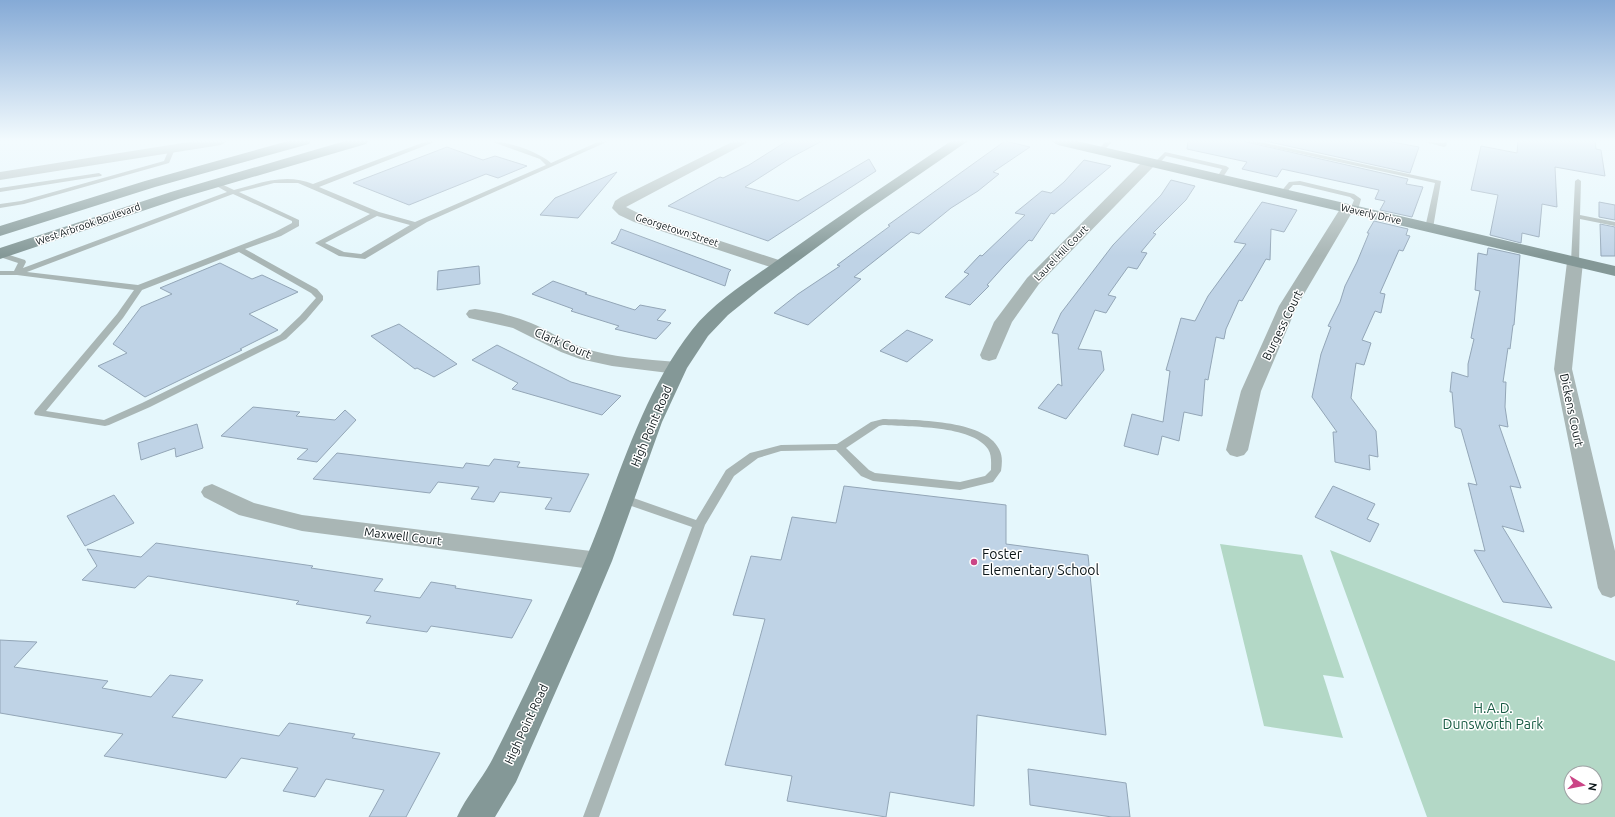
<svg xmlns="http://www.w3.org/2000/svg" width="1615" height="817" viewBox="0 0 1615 817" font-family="Ubuntu,sans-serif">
  <rect width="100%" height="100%" fill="#e5f7fc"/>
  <g fill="#b3d8c6" fill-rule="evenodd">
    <path d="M 1220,544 L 1302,555 L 1344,678 L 1323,675 L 1343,738 L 1264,726 Z"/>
    <path d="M 1330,550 L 1615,661 L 1615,817 L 1427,817 ZM 1571,773 L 1595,773 L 1595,797 L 1571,797 Z"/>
  </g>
  <g fill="#bfd3e6" stroke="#93a6b7">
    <path d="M 787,141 L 822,141 L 792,157 L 745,187 L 798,201 L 869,159 L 876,171 L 768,241 L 668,206 L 720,177 L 723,178 L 749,165 Z"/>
    <path d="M 1005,141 L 1030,147 L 993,172 L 999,174 L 978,191 L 951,208 L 919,234 L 911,232 L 854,277 L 861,279 L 808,325 L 774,313 L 798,294 L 840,266 L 837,265 L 890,226 L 888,225 Z"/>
    <path d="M 1188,141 L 1242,141 L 1408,179 L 1406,184 L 1423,187 L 1412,217 L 1380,210 L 1385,201 L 1375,199 L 1379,190 L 1282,169 L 1277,177 L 1242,169 L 1247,162 L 1187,149 Z"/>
    <path d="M 1265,141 L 1387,141 L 1419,147 L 1410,173 Z"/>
    <path d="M 1518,141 L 1595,141 L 1596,149 L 1601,150 L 1605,176 L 1555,167 L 1557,207 L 1542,204 L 1539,237 L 1522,233 L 1521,243 L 1490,235 L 1498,195 L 1471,190 L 1481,146 L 1517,153 Z"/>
    <path d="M 447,147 L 483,160 L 495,156 L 527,166 L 498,178 L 486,174 L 409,205 L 353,183 Z"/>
    <path d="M 1084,160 L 1111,166 L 1054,214 L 1051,213 L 1032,241 L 1029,240 L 1004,266 L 987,285 L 989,286 L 970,305 L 945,297 L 969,274 L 964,272 L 980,255 L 982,256 L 1025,215 L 1015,213 L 1042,191 L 1051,193 L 1064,182 Z"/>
    <path d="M 617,172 L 578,218 L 540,215 L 555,198 Z"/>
    <path d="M 1171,180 L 1195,186 L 1186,200 L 1153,233 L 1156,234 L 1141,252 L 1147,253 L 1137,269 L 1128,267 L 1108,295 L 1116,297 L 1106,313 L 1095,310 L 1078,349 L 1101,351 L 1104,370 L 1066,419 L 1038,408 L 1058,384 L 1062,386 L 1058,334 L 1052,333 L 1061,313 L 1113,245 L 1161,195 Z"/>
    <path d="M 1262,202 L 1297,210 L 1284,232 L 1271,229 L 1270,260 L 1266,259 L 1242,301 L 1239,300 L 1226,329 L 1224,339 L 1216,337 L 1208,380 L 1205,379 L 1202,416 L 1184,412 L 1179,441 L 1162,436 L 1158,455 L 1124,446 L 1132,414 L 1163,422 L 1170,371 L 1166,370 L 1181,318 L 1195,321 L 1208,296 L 1246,244 L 1234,242 Z"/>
    <path d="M 1599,202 L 1615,205 L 1615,220 L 1599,217 Z"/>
    <path d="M 1374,221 L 1408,229 L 1406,235 L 1410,236 L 1403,251 L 1399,250 L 1380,293 L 1385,294 L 1381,313 L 1375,311 L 1362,340 L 1371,343 L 1364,365 L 1356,363 L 1351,398 L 1376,431 L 1378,457 L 1369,455 L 1370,470 L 1335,462 L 1333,432 L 1337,432 L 1312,397 L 1321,354 L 1331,327 L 1328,326 L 1340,302 L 1345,286 L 1357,262 L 1369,233 L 1367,233 Z"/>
    <path d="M 1600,224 L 1615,227 L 1615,256 L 1601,256 Z"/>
    <path d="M 621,229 L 731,270 L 729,272 L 725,286 L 611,243 L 616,240 Z"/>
    <path d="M 1488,248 L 1520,255 L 1514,325 L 1513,325 L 1510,349 L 1508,348 L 1503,382 L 1506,382 L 1505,407 L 1508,427 L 1499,425 L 1521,488 L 1510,486 L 1524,532 L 1502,526 L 1552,608 L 1503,602 L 1474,550 L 1485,551 L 1468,483 L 1477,485 L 1461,429 L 1455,427 L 1452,392 L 1450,392 L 1452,372 L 1468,377 L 1468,364 L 1474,339 L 1471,338 L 1480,291 L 1475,290 L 1478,253 L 1487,255 Z"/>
    <path d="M 220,263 L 252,279 L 262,275 L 298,292 L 249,314 L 278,330 L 240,349 L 242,350 L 145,397 L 98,366 L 127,353 L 113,344 L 141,307 L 172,294 L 160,288 Z"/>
    <path d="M 479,266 L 480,284 L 437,290 L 438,271 Z"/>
    <path d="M 553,281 L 587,293 L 585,294 L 635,310 L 640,305 L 666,310 L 657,320 L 671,323 L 656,339 L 615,329 L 619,326 L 571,311 L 573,309 L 532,294 Z"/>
    <path d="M 399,324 L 457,364 L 434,377 L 417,368 L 415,369 L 371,336 Z"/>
    <path d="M 907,330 L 933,340 L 907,362 L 880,351 Z"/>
    <path d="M 497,345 L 571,382 L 621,396 L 602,415 L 512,389 L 518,383 L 472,360 Z"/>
    <path d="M 253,407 L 300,412 L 296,416 L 335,420 L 345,410 L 356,420 L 317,462 L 297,459 L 308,449 L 221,436 Z"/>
    <path d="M 197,424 L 203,448 L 176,457 L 175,448 L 141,460 L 138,443 Z"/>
    <path d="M 337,453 L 463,468 L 466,463 L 489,466 L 494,459 L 520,462 L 517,467 L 589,474 L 570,512 L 545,509 L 552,498 L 500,492 L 494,502 L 471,499 L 479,487 L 438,482 L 430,493 L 313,479 Z"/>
    <path d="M 844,486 L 1006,505 L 1006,544 L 1088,555 L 1106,735 L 977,715 L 974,806 L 890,792 L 886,817 L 787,801 L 792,776 L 725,765 L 765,619 L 733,615 L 751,556 L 781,560 L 792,517 L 836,523 Z"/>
    <path d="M 1333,486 L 1375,504 L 1367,519 L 1379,524 L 1370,542 L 1315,517 Z"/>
    <path d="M 114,495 L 134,523 L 85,546 L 67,516 Z"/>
    <path d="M 156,543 L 313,566 L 311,568 L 383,579 L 374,591 L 420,598 L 431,582 L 456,586 L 455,588 L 532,600 L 512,638 L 431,626 L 427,632 L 366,623 L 371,616 L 296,604 L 299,601 L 148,576 L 135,588 L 82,580 L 97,566 L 87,549 L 141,557 Z"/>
    <path d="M 0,640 L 37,642 L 14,667 L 108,681 L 102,688 L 151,697 L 170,675 L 203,680 L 172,717 L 279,736 L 289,723 L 355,734 L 352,738 L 440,753 L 406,817 L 369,817 L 384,790 L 326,779 L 315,797 L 283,791 L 298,768 L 241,758 L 226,778 L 104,756 L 123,734 L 0,713 Z"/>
    <path d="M 1028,769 L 1126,783 L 1130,817 L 1112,817 L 1030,805 Z"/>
  </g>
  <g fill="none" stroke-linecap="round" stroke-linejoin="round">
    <g fill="#a9b6b5" fill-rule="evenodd">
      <path d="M 427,141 L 437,141 L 319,187 L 379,212 L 415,222 L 546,165 L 540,159 L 490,141 C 507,141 539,152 551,163 L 600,141 L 609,141 L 427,222 L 365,259 L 339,256 L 315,243 L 370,214 L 298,183 L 274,183 L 239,192 L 299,220 L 299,226 L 281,236 L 245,249 L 317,289 L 323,296 L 323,300 L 306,320 L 286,339 L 150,407 L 109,425 L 105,426 L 35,415 L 34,413 L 35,411 L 117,314 L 134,290 L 17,275 L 0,275 L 0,271 L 14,271 L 18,263 L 0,257 L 0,252 L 25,260 L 26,262 L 23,268 L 227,192 L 213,184 L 213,182 L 217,182 L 234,190 C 260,183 286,173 313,184 ZM 233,194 L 292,221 L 292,223 L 275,232 L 138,285 L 27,272 ZM 377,216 L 410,225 L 361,254 L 344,252 L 325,243 ZM 239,252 L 311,293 L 316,298 L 300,316 L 280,335 L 142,403 L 104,420 L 46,411 L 123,318 L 142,290 Z"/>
      <path d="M 1106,141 L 1113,141 L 1102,152 L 1098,152 L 1098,150 Z"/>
      <path d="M 1243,141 L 1256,141 L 1441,181 L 1433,228 L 1429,230 L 1425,228 L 1435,183 Z"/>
      <path d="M 1421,141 L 1442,143 L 1448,141 L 1446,146 L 1444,147 Z"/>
      <path d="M 172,147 L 175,149 L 169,163 L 24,204 L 0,208 L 0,204 L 21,201 L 164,161 L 169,149 Z"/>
      <path d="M 1165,152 L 1226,166 L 1229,168 L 1221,180 L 1219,181 L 1216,179 L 1222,169 L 1166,156 L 1158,165 L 1154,165 L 1154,163 Z"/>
      <path d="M 99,173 L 102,175 L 101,176 L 0,192 L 0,188 Z"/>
      <path d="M 1578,179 L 1581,181 L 1580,215 L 1615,222 L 1615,226 L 1580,219 L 1579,262 L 1575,264 L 1571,262 L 1575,181 Z"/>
      <path d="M 1300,181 L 1354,194 L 1361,199 L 1358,210 L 1354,212 L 1350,210 L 1354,200 L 1350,197 L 1300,185 L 1293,185 L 1284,195 L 1279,194 L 1289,182 Z"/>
      <path d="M 883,419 C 912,420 985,419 999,449 C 1003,456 1002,464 1001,471 L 993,482 L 960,490 L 873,481 L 861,476 L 836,450 L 781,451 L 758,458 L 734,476 L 705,525 L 599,817 L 583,817 L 692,527 L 617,501 L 615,498 L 617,495 L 625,495 L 696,520 L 726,470 L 750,453 L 781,445 L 837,444 L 871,422 ZM 883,425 C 910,427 972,425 988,449 C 992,455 991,464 991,470 L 985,476 L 960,482 L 875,473 L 869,470 L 846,448 L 879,426 Z"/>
    </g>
    <g fill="#a9b6b5" fill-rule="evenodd">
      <path d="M 195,141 L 227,141 L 221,145 L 0,180 L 0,172 Z"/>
      <path d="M 734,141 L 750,141 L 626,207 L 644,216 L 788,263 L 790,266 L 788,269 L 776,269 L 634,222 L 619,215 L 612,208 L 615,201 L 621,197 Z"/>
      <path d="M 1149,159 L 1155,163 L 1154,166 L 1039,284 L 1012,322 L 996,359 L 989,361 L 982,359 L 980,355 L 994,322 L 1027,278 L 1144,160 Z"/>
      <path d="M 1347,205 L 1352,206 L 1354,209 L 1297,306 L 1261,391 L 1248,450 L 1244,455 L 1237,457 L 1230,455 L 1226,450 L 1241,391 L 1279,306 L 1340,209 L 1342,206 Z"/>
      <path d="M 1575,257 L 1581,259 L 1583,262 L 1572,369 L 1615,551 L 1615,596 L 1611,598 L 1602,595 L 1598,588 L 1554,369 L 1567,262 L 1569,259 Z"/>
      <path d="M 475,309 C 494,311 513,316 531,323 C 548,330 563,341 581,347 C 611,358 645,359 677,362 L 684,364 L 686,368 L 684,372 L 677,374 L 612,366 L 580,359 L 561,352 L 513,328 L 469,318 L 466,314 L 469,310 Z"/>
      <path d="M 212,484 L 254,503 L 302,515 L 599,552 L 608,555 L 611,561 L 608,567 L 599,570 L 302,531 L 239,515 L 204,497 L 201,492 L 204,487 Z"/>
    </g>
    <g fill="#849897" fill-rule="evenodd">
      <path d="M 288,141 L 311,141 L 309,144 L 155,187 L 0,236 L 0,226 L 145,181 Z"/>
      <path d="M 345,141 L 368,141 L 366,144 L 181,198 L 0,259 L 0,248 L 171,192 Z"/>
      <path d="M 951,141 L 968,141 L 862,214 L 759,290 L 728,315 L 708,336 L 687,368 L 662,422 L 612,561 L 588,618 L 516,782 L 495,817 L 457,817 C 467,795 483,778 493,758 C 523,699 551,638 578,577 C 615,495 636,402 692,330 C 715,301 750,280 779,259 C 836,218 893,180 951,141 Z"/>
      <path d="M 1051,141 L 1077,141 L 1615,266 L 1615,276 L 1058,145 Z"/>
    </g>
  </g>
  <linearGradient id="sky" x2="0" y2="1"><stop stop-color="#85aad6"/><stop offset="0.55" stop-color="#f3fbfe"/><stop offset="1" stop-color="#f3fbfe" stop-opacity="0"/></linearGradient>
  <rect width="1615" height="256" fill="url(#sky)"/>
  <circle fill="#cb4586" stroke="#fff" stroke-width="1.5" cx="974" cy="562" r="4"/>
  <g text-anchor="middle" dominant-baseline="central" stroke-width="3" stroke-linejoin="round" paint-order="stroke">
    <g font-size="10" fill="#0b1518" stroke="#fff">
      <text transform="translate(1371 214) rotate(13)">Waverly Drive</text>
      <text transform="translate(88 224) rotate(-19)">West Arbrook Boulevard</text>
      <text transform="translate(677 230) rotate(18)">Georgetown Street</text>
      <text transform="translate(1061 253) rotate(-46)">Laurel Hill Court</text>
    </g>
    <g font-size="12" fill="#0b1518" stroke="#fff">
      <text transform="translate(1282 325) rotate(-64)">Burgess Court</text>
      <text transform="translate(563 343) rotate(23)">Clark Court</text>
      <text transform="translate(1572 410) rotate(78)">Dickens Court</text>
      <text transform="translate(651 426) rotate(-67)">High Point Road</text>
      <text transform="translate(403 536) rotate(7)">Maxwell Court</text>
      <text transform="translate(526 724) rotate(-65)">High Point Road</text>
    </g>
    <g font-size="14" fill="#0b1518" stroke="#fff" text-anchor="start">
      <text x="982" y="554">Foster<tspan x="982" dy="16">Elementary School</tspan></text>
    </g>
    <g font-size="14" fill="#155941" stroke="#fff">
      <text x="1493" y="708">H.A.D.<tspan x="1493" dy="16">Dunsworth Park</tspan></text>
    </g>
  </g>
  <g transform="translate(1583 785) rotate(100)"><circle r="19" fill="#ffffff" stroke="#9da1a3"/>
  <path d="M0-3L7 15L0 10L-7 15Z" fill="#cb4586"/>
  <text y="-6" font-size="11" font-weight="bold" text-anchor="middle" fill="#0b1518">N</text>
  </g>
</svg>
